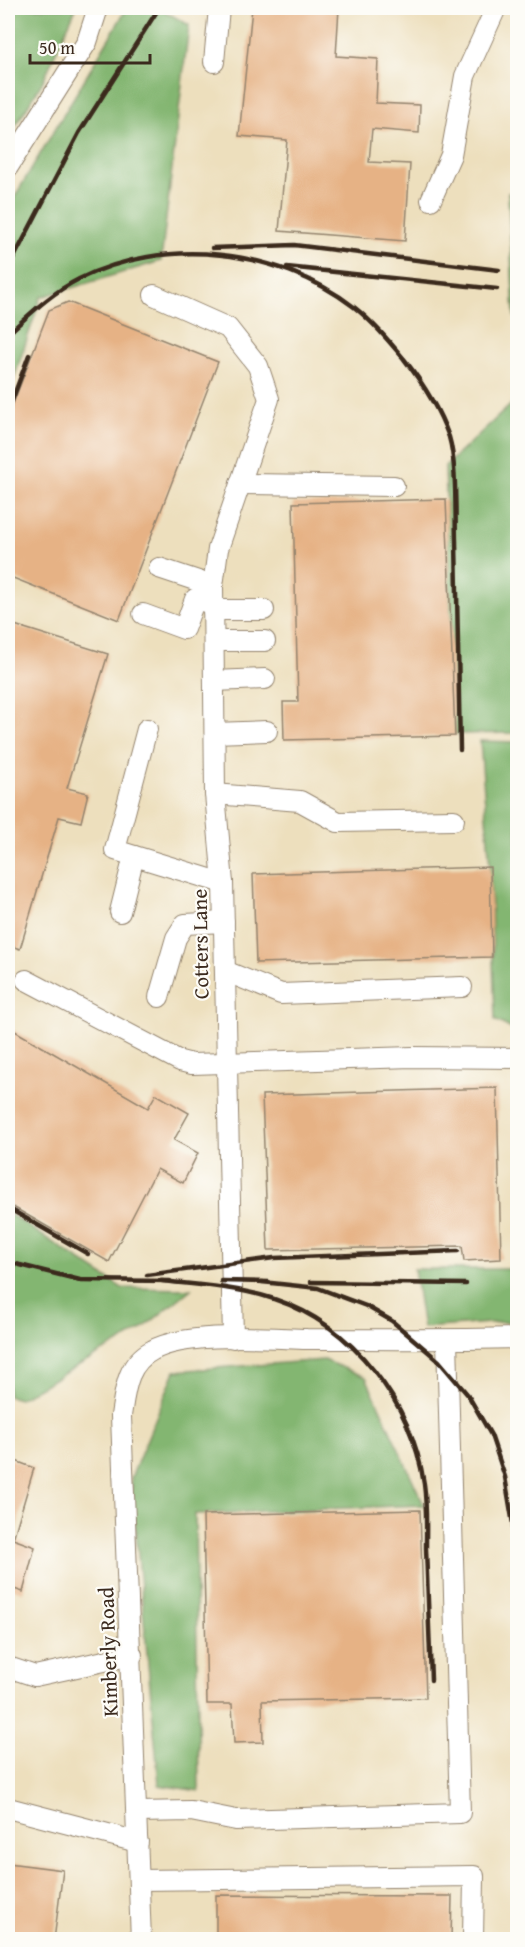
<svg xmlns="http://www.w3.org/2000/svg" width="525" height="1947" viewBox="0 0 525 1947" font-family="'Gentium Book Plus',serif">
  <rect width="100%" height="100%" fill="#fdfcf7"/>
  <filter id="ink" filterUnits="userSpaceOnUse"><feTurbulence type="fractalNoise" baseFrequency=".0167" numOctaves="2"/><feDisplacementMap in="SourceGraphic" scale="12" xChannelSelector="R" yChannelSelector="G"/><feConvolveMatrix kernelMatrix="1 2 1 2 8 2 1 2 1" color-interpolation-filters="sRGB"/></filter>
  <filter id="wash" filterUnits="userSpaceOnUse"><feTurbulence type="fractalNoise" baseFrequency=".008" numOctaves="4" result="noise"/><feDisplacementMap in="SourceGraphic" scale="24" xChannelSelector="R" yChannelSelector="G"/><feGaussianBlur stdDeviation="1.35" result="paint"/><feColorMatrix in="noise" values="0 0 0 0 0 0 0 0 0 0 0 0 0 0 0 0 0 1.4 0 .05"/><feComposite in="paint" operator="in"/></filter>
  <g filter="url(#wash)">
    <rect width="100%" height="100%" fill="#eddfbd"/>
    <g fill="#83b671" stroke="#5f7048" stroke-width="1.5">
      <path d="M 8,8 L 76,8 L 42,83 L 8,138 Z"/>
      <path d="M 127,8 L 159,8 L 189,25 L 161,261 L 41,297 L 8,396 L 8,208 Z"/>
      <path d="M 508,193 L 517,193 L 517,320 L 514,315 Z"/>
      <path d="M 517,399 L 517,733 L 455,734 L 445,466 Z"/>
      <path d="M 480,741 L 517,742 L 517,1032 L 495,1020 L 490,867 Z"/>
      <path d="M 8,1213 L 122,1288 L 191,1289 L 141,1330 L 19,1399 L 8,1396 Z"/>
      <path d="M 414,1269 L 517,1269 L 517,1321 L 423,1328 Z"/>
      <path d="M 324,1360 L 366,1377 L 424,1505 L 195,1514 L 199,1791 L 159,1785 L 131,1478 L 175,1371 Z"/>
    </g>
    <g id="blocks">
      <g fill="#e6b285">
        <path d="M 252,8 L 339,8 L 336,56 L 378,59 L 376,103 L 420,105 L 419,133 L 372,129 L 369,162 L 410,164 L 405,241 L 279,231 L 287,140 L 239,136 Z"/>
        <path d="M 68,302 L 218,362 L 119,620 L 8,576 L 8,417 L 49,310 Z"/>
        <path d="M 446,499 L 455,736 L 284,740 L 283,702 L 298,702 L 293,503 Z"/>
        <path d="M 8,623 L 108,654 L 67,788 L 88,793 L 81,822 L 59,817 L 20,949 L 8,945 Z"/>
        <path d="M 490,867 L 492,957 L 256,963 L 253,874 Z"/>
        <path d="M 8,1027 L 148,1108 L 156,1094 L 189,1113 L 174,1140 L 198,1153 L 183,1183 L 157,1169 L 109,1262 L 8,1204 Z"/>
        <path d="M 497,1088 L 501,1259 L 464,1261 L 462,1246 L 268,1250 L 262,1095 Z"/>
        <path d="M 8,1458 L 34,1468 L 13,1539 L 35,1547 L 23,1592 L 8,1587 Z"/>
        <path d="M 420,1510 L 426,1698 L 262,1701 L 263,1742 L 234,1743 L 232,1704 L 207,1704 L 203,1515 Z"/>
        <path d="M 8,1863 L 63,1870 L 54,1940 L 8,1940 Z"/>
        <path d="M 216,1895 L 452,1896 L 451,1940 L 216,1940 Z"/>
      </g>
    </g>
  </g>
  <g filter="url(#ink)">
    <use href="#blocks" fill-opacity="0" stroke="#94846e" stroke-width="1.5"/>
    <g fill="none" stroke-linecap="round" stroke-linejoin="round">
      <defs>
        <g id="minor">
          <path d="M 214,62 L 219,8"/>
          <path d="M 8,167 L 87,42 L 98,8"/>
          <path d="M 431,200 L 451,155 L 465,76 L 496,8"/>
          <path d="M 154,295 L 228,328 L 258,366 L 269,399 L 218,549 L 213,586 L 215,794 L 223,883 L 233,1338"/>
          <path d="M 240,484 L 394,486"/>
          <path d="M 159,568 L 213,586"/>
          <path d="M 213,610 L 264,610"/>
          <path d="M 143,614 L 184,629 L 195,599 L 213,604"/>
          <path d="M 214,641 L 265,641"/>
          <path d="M 214,681 L 265,679"/>
          <path d="M 147,729 L 115,850 L 223,883"/>
          <path d="M 215,733 L 267,731"/>
          <path d="M 215,794 L 300,801 L 338,822 L 454,820"/>
          <path d="M 120,912 L 134,856"/>
          <path d="M 225,971 L 281,994 L 462,987"/>
          <path d="M 26,980 L 180,1061 L 192,1064 L 412,1057 L 518,1058"/>
          <path d="M 159,997 L 176,938 L 185,924 L 224,922"/>
          <path d="M 8,1667 L 35,1676 L 132,1655"/>
          <path d="M 8,1808 L 138,1842"/>
          <path d="M 138,1812 L 191,1811 L 236,1820 L 460,1813 L 447,1340"/>
          <path d="M 139,1880 L 474,1876 L 473,1940"/>
          <path d="M 141,1940 L 121,1416 C 125,1389 127,1363 153,1350 C 188,1331 267,1338 307,1339 C 377,1339 447,1340 518,1338"/>
        </g>
      </defs>
      <use href="#minor" stroke="#94846e" stroke-width="22"/>
      <use href="#minor" stroke="#fff" stroke-width="20"/>
      <g stroke="#3b2a1e" stroke-width="4.5">
        <path d="M 212,248 L 294,245 L 499,270"/>
        <path d="M 287,267 L 497,289"/>
        <path d="M 8,269 L 79,133 L 159,8"/>
        <path d="M 8,334 C 30,314 51,293 79,279 C 165,236 277,248 354,307 C 373,322 388,340 404,359 C 422,382 439,409 449,437 C 457,464 455,512 456,541 C 457,611 459,680 460,750"/>
        <path d="M 8,411 L 29,355"/>
        <path d="M 8,1208 L 88,1254"/>
        <path d="M 8,1262 L 80,1280 L 170,1281"/>
        <path d="M 147,1275 L 274,1258 L 458,1251"/>
        <path d="M 162,1281 C 199,1285 238,1287 274,1299 C 353,1325 412,1403 424,1484 C 427,1505 426,1527 426,1548 C 428,1592 429,1636 431,1680"/>
        <path d="M 221,1281 L 269,1282"/>
        <path d="M 262,1282 L 318,1288 L 366,1306 L 392,1321 L 439,1361 L 468,1395 L 491,1435 L 505,1477 L 513,1524 L 518,1731"/>
        <path d="M 311,1282 L 466,1284"/>
      </g>
    </g>
  </g>
  <g text-anchor="middle" dominant-baseline="central" stroke-width="4.5" stroke-linejoin="round" paint-order="stroke">
    <g font-size="21" fill="#3b2a1e" stroke="#fdfcf7">
      <text transform="translate(200 944) rotate(-91)">Cotters Lane</text>
      <text transform="translate(108 1652) rotate(-92)">Kimberly Road</text>
    </g>
  </g>
  <rect width="525" height="1947" fill="none" stroke="#fdfcf7" stroke-width="30"/>
  <path d="M30 54v9h120v-9" fill="none" stroke="#3b2a1e" stroke-width="3"/>
  <text x="39" y="54" font-size="18" fill="#3b2a1e" stroke="#fdfcf7" stroke-width="4.5" paint-order="stroke">50 m</text>
</svg>
